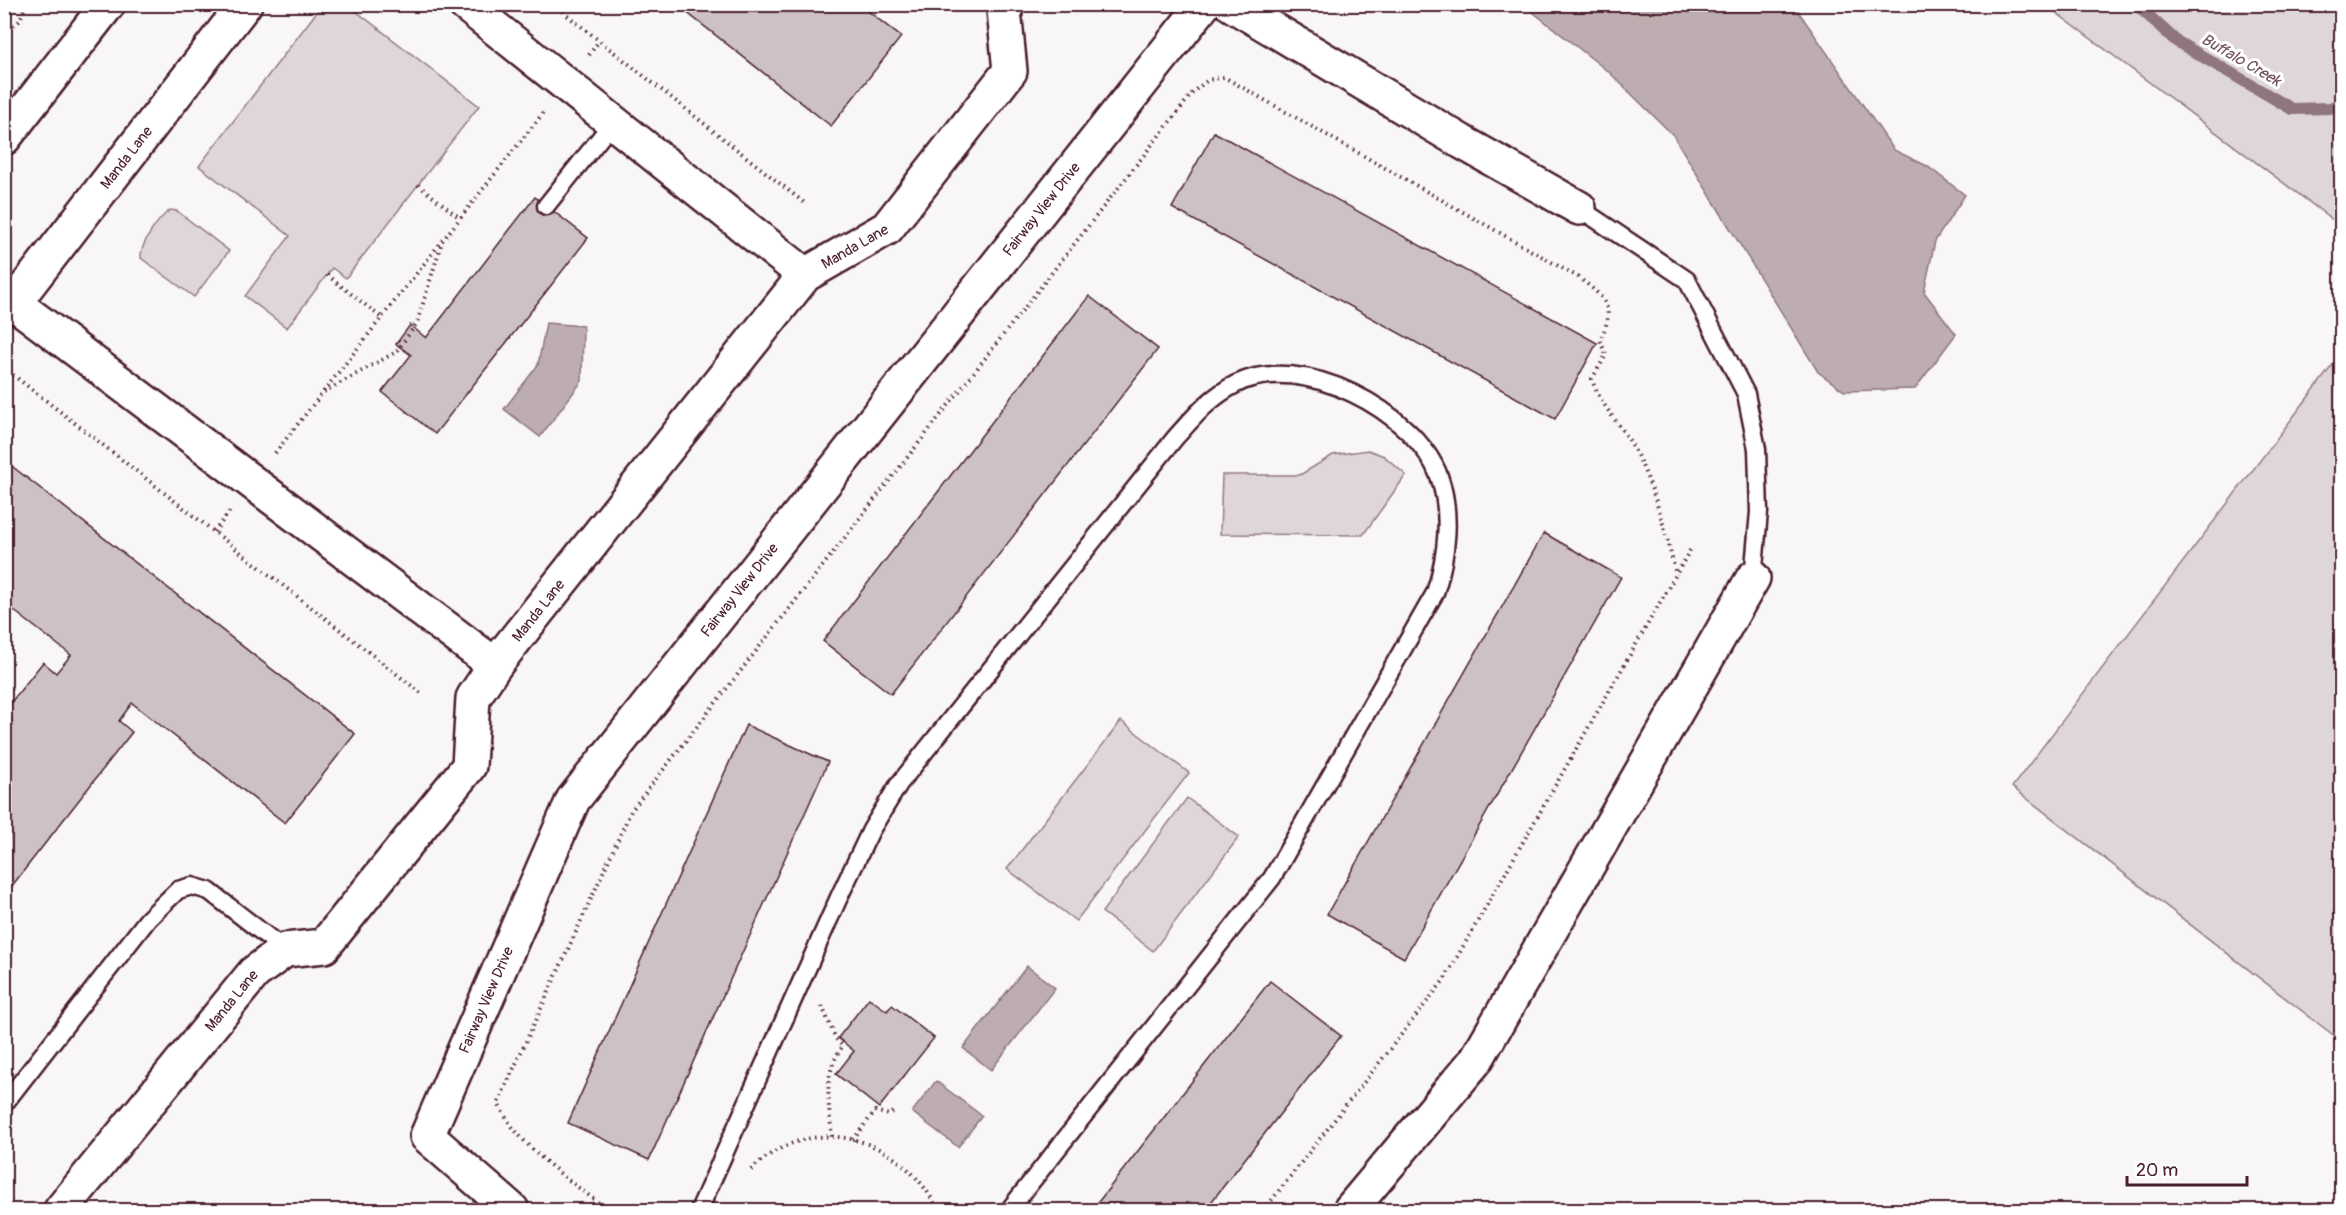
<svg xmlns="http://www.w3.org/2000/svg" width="2346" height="1215" viewBox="0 0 2346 1215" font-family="Pangolin,sans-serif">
  <rect width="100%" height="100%" fill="#f8f6f7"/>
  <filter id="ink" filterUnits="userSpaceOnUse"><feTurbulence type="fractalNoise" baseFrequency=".0167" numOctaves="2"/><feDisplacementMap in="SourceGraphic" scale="12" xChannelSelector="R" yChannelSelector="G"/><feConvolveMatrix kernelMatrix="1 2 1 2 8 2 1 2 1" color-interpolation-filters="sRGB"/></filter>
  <g filter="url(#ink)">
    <g fill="#ded6d9" stroke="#947a82" stroke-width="1.5">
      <path d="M 322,5 L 348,5 L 479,106 L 346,278 L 332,268 L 287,328 L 245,296 L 290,236 L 199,166 Z"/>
      <path d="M 2046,5 L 2341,5 L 2341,226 Z"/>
      <path d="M 170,210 L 177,211 L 229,251 L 194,297 L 141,258 C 140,244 158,219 170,210 Z"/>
      <path d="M 2341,354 L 2341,1041 L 2012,787 Z"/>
      <path d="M 1368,450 L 1384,456 L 1406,475 L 1363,535 L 1220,534 L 1222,475 L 1300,475 L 1333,455 Z"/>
      <path d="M 1121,721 L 1189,773 L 1076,921 L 1007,869 Z"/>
      <path d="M 1187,798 L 1239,837 L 1153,951 L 1102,912 Z"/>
    </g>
    <g fill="#bdadb0" stroke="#8f747b" stroke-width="1.5">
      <path d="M 1790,4 L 1796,8 L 1894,150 L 1927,166 L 1965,195 L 1935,241 L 1924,292 L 1956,334 L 1915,389 L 1844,391 L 1818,372 L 1673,135 L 1610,73 L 1524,5 Z"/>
      <path d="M 546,323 L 583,326 L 582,381 L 540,437 L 504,409 L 538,365 Z"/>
      <path d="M 1027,966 L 1055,988 L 991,1070 L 963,1048 Z"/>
      <path d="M 936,1081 L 982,1116 L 958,1147 L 912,1112 Z"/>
    </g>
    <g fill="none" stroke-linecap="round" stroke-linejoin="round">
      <path stroke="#8f747b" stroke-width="12" d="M 2136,4 L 2176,41 L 2292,109 L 2330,108 L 2342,103"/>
    </g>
    <g fill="#cdc1c4" stroke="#4a1f2b" stroke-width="1.5">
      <path d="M 676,4 L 859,4 L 901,37 L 831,126 Z"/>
      <path d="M 1214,132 L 1597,343 L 1555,419 L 1172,208 Z"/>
      <path d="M 535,197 L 588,238 L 435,434 L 382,392 L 411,355 L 396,344 L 410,325 L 426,338 Z"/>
      <path d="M 1089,296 L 1158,349 L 891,694 L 823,641 Z"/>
      <path d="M 4,460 L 355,734 L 285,823 L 132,703 L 119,721 L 132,732 L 4,896 L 4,711 L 43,662 L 56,673 L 71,655 L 4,603 Z"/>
      <path d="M 1544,533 L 1621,577 L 1404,958 L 1327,914 Z"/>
      <path d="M 746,725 L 828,762 L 649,1160 L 568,1123 Z"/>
      <path d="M 1270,981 L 1341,1036 L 1205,1210 L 1092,1210 Z"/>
      <path d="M 869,998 L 887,1011 L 892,1005 L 934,1038 L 879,1108 L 836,1074 L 854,1051 L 838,1038 Z"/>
    </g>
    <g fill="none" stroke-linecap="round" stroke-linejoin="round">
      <defs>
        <g id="lane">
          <path d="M 546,206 L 613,122"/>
          <path d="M 1579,208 L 1687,280 L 1746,394 L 1757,449 L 1759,512 L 1753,578"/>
          <path d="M 4,1104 L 148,919 L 178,890 L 192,886 L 209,891 L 285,950"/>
          <path d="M 699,1210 L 840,895 L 871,830 L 899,784 L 1175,438 C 1194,417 1210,397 1236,384 C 1300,351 1415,411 1439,476 C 1452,513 1447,556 1435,593 L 1272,878 L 1009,1210"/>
        </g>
        <g id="street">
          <path d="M 465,4 L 805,275"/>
          <path d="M 1231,4 L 1462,142 L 1579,208"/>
          <path d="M 4,138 L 108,4"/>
          <path d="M 14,303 L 495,665"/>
          <path id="s1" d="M 4,308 L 14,303 L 245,4"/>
          <path id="s2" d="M 61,1210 L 254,973 L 285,950 L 324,946 L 469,766 L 473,698 L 495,665 L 805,275 L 887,228 L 1010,71 L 1004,10 L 1008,4"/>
          <path id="s3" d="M 512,1210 L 427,1136 L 573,800 L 1204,4"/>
          <path d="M 1350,1210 L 1476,1060 L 1753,578"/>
        </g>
      </defs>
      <use href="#lane" stroke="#4a1f2b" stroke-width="21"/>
      <use href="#street" stroke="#4a1f2b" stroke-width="38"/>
      <g stroke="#4a1f2b" stroke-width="4" stroke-dasharray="1.5 4.5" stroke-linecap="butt">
        <path d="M 553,4 L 807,205"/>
        <path d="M 4,33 L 19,21 L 27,4"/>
        <path d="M 589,55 L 599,41"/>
        <path d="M 418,185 L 460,218"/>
        <path d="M 327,275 L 382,318"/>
        <path d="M 8,371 L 421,693"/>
        <path d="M 324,392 L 396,352 L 417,323 L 441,245"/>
        <path d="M 275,453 L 543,113"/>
        <path d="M 214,532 L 230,511"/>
        <path d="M 822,1006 L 836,1039 L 843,1046 C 822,1072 829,1106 832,1137"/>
        <path d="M 853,1140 L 875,1111 L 889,1115 L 895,1110"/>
        <path d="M 751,1170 C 813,1109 902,1137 938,1210"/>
        <path d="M 608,1210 C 572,1182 517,1146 498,1103 L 631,811 L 1194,91 L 1208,80 L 1224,77 L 1578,277 C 1604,297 1617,306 1600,340 L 1606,355 L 1592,379 C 1600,407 1623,425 1635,451 C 1655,490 1666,532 1676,575"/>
        <path d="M 1264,1210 L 1444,980 L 1690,550"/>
      </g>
      <use href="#lane" stroke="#fff" stroke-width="16"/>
      <use href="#street" stroke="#fff" stroke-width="33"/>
    </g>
  </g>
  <g text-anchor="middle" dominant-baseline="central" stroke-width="6" stroke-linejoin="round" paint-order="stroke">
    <g font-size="15" fill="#4a1f2b" stroke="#fff">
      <text stroke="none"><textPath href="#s1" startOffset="195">Manda Lane</textPath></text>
      <text stroke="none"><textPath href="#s3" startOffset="1233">Fairway View Drive</textPath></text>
      <text stroke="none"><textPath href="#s2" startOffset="1278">Manda Lane</textPath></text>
      <text stroke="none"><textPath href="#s3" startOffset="747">Fairway View Drive</textPath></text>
      <text stroke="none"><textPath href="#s2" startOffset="792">Manda Lane</textPath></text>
      <text stroke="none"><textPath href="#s3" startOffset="261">Fairway View Drive</textPath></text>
      <text stroke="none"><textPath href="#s2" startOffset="270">Manda Lane</textPath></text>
    </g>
    <g font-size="16" font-style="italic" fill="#72515a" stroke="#fff">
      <text transform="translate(2241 60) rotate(30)">Buffalo Creek</text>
    </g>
  </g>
  <rect width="2346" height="1215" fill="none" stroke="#fff" stroke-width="24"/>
  <rect x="12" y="12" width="2322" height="1191" fill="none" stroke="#4a1f2b" stroke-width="2" filter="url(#ink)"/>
  <path d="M2127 1176v9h120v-9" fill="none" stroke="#4a1f2b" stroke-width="3"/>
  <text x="2136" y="1176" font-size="18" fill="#4a1f2b" stroke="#ffffff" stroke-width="4.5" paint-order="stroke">20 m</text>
</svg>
